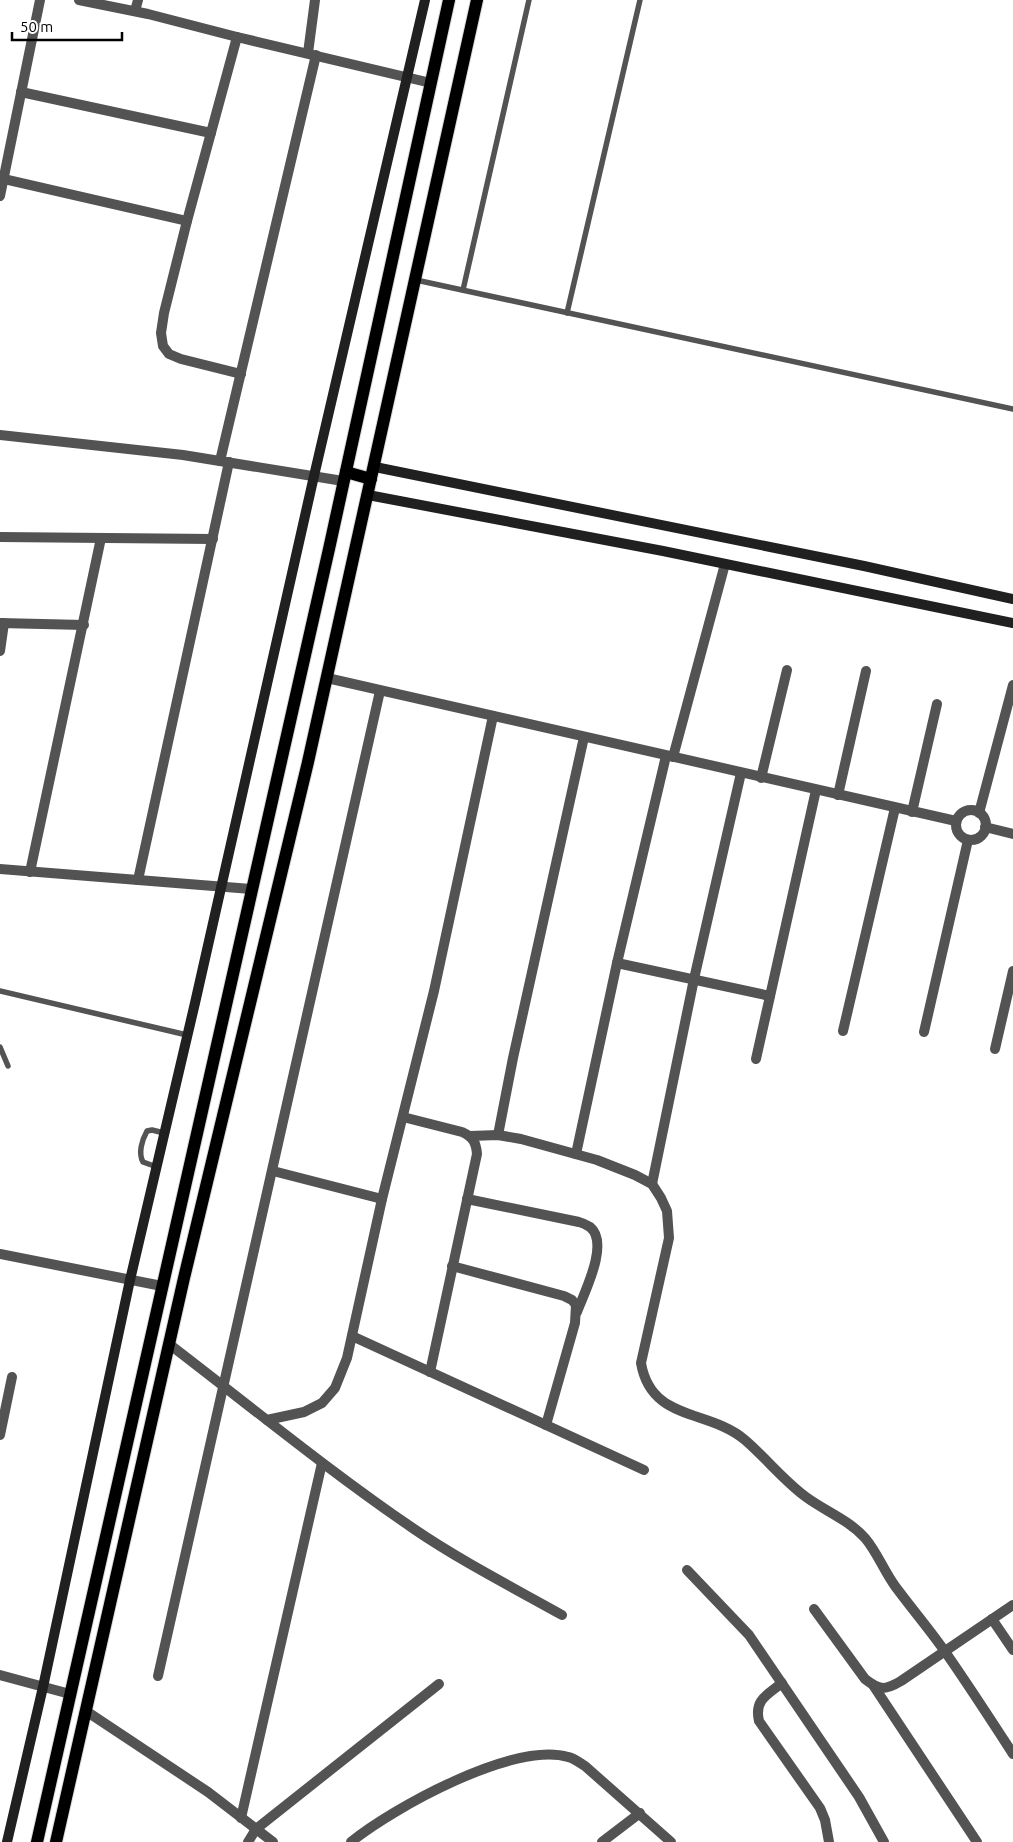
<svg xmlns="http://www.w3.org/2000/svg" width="1013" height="1842" viewBox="0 0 1013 1842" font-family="Ubuntu,sans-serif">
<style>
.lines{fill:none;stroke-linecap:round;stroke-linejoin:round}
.primary-casing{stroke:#dbdbdb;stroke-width:14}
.lane{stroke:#535353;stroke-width:5.5}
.street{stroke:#535353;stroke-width:10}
.secondary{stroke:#202020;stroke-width:10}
.primary{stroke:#000;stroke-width:12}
</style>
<rect width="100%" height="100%" fill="#fff"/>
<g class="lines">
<defs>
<g id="primary">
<path d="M346,472L371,479"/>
<path d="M37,1842L329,549L449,0"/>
<path d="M56,1842L184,1278L308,762L477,0"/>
</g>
</defs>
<use href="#primary" class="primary-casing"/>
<g class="lane">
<path d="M416,280L1013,409"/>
<path d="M463,290L529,0"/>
<path d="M567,313L640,0"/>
<path d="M0,991L187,1035"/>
<path d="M0,1047L8,1066"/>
<path d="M157,1167L143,1162C138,1153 142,1140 147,1131L152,1130L164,1133"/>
</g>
<g class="street">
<path d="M79,0L148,14L237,37L431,83"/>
<path d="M135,11L138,0"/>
<path d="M237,37L187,221L164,313L161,333L163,346L169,354L181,359L241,374"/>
<path d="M308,53L315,0"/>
<path d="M21,92L211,133"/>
<path d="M0,178L187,221"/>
<path d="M0,196L40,0"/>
<path d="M0,435L183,455L343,481"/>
<path d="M220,461L316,55"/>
<path d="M0,537L213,539"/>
<path d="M0,623L84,625"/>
<path d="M0,651L4,623"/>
<path d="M327,678L956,821"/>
<path d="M673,757L725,564"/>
<path d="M761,778L787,670"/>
<path d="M838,795L866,671"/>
<circle cx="971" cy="825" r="15"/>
<path d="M912,812L937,704"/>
<path d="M979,813L1013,685"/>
<path d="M985,827L1013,834"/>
<path d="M0,869L251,889"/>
<path d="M30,872L101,538"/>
<path d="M138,880L229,462"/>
<path d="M617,963L770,996"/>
<path d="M843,1031L895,808"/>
<path d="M924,1032L968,840"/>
<path d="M995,1049L1013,971"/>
<path d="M756,1059L816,790"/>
<path d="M403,1117L462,1132C473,1137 476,1142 477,1154L430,1372"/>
<path d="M498,1135L513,1058L584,737"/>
<path d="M470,1136L498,1135L521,1139L597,1160L635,1175L652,1184L661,1198L667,1211L669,1238L641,1363C651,1422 709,1409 745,1440C766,1458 783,1480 806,1497C825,1511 849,1520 865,1538C877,1552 884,1571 895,1586C912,1609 930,1630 946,1653C969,1686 991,1720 1013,1754"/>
<path d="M576,1154L617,963L666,756"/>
<path d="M273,1171L382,1199"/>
<path d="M652,1184L694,979L741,773"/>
<path d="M467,1199L579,1222C583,1223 587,1225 590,1227C610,1243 584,1293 577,1312"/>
<path d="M0,1254L162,1286"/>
<path d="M452,1266L564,1296L572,1300L576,1305L575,1323L546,1425"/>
<path d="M352,1336L644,1470"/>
<path d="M169,1344C250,1406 329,1471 414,1529C461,1561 512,1587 562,1615"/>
<path d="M267,1420L304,1412L322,1403L335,1388L347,1358L382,1199L434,991L493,716"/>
<path d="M0,1435L12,1377"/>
<path d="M687,1570L749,1635L859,1797L884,1842"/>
<path d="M814,1609L865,1679C880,1691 886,1690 901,1681L1013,1605"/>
<path d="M992,1619L1013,1650"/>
<path d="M0,1675L70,1694"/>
<path d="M158,1676L380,691"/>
<path d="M782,1683C767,1695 754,1700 759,1721L820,1808L825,1820L829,1842"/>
<path d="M873,1685L977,1842"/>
<path d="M86,1711L208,1792L273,1842"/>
<path d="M241,1818L322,1463"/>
<path d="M248,1842L256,1829L439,1684"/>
<path d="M351,1842C393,1808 514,1741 568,1757C574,1758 580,1763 585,1766L671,1842"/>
<path d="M602,1842L640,1813"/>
</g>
<g class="secondary">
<path d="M375,467L864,566L1013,599"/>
<path d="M368,495L663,551L1013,623"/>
<path d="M7,1842L43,1687L130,1280L195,1003L314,476L425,0"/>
</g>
<use href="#primary" class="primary"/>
</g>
<path d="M12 32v8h110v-8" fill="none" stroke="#000000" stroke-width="2.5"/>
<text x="20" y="32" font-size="15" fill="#000000" stroke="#ffffff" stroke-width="4" paint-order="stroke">50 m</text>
</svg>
